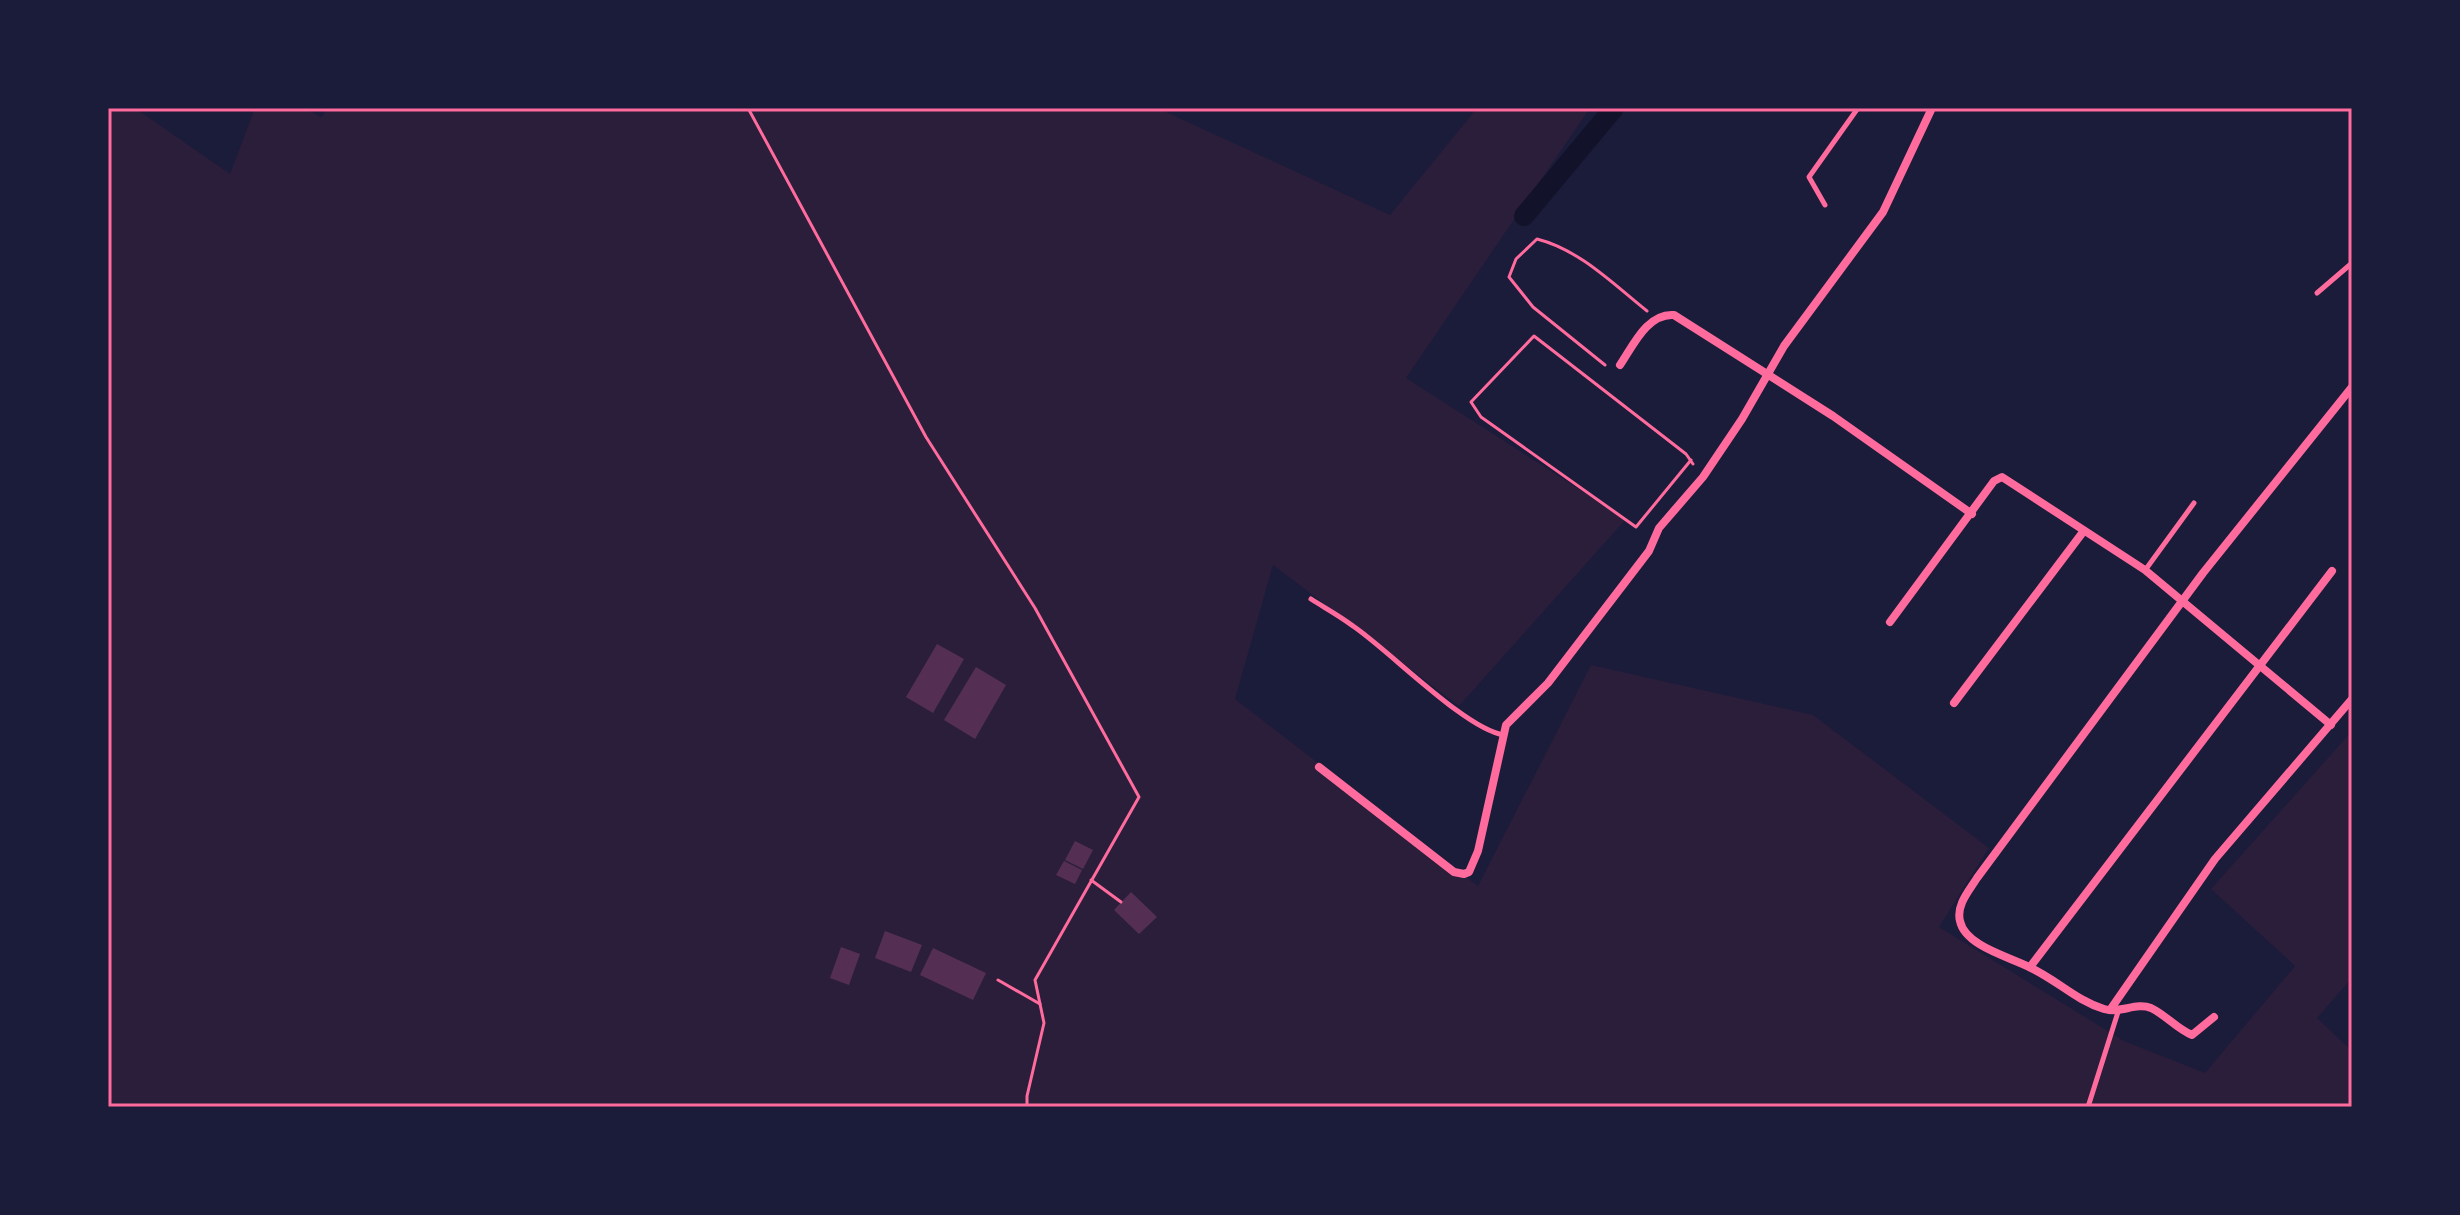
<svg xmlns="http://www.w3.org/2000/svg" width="2460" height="1215" viewBox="0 0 2460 1215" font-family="'Source Serif 4',serif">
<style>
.green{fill:#2a1e3b}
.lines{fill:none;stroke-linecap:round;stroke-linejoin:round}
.canal{stroke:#12122b;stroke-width:20}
.building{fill:#542f53}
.path{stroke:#ff6b9d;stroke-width:3}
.service{stroke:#ff6b9d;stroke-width:5}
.minor{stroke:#ff6b9d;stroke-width:8}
.neatline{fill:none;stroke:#ff6b9d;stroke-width:3}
</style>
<rect width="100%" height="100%" fill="#1b1b3a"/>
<path class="green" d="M108,108H135L230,174L255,108H304L321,117L328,108H1168L1166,112L1390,215L1477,108H1590L1406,378L1626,519L1459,706L1273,565L1235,699L1478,886L1591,665L1813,715L1989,848L1939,927L2124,1041L2205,1073L2295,966L2211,889L2352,731V978L2317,1018L2352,1051V1107H108Z"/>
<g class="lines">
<path class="canal" d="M1524,216L1614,108"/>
</g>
<g class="building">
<path d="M937,644L964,659L933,713L906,697Z"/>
<path d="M976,667L1006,685L975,739L944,720Z"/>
<path d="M1075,841L1093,850L1083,869L1065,860Z"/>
<path d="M1064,861L1082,870L1075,884L1056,875Z"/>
<path d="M1131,892L1157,917L1139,934L1114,910Z"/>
<path d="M885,931L922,945L911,972L875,958Z"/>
<path d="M841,947L860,954L849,985L830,978Z"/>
<path d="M933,948L986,973L973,1000L920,975Z"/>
</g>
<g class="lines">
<g class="path">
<path d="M748,108L926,437L1035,608L1139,797L1035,980L1044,1023L1027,1096V1107"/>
<path d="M1605,365L1533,307L1509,277L1516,259L1537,239C1580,250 1613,284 1647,311"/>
<path d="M1691,460L1636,527L1481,417L1471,402L1534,336L1686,454L1693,464"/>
<path d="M1091,880L1121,902"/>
<path d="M998,980L1040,1004"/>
</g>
<g class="service">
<path d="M1825,205L1809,177L1858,108"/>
<path d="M2317,293L2352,263"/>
<path d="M2146,569L2194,503"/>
<path d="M1311,599C1325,608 1340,616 1353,626C1390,651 1465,729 1504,735"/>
<path d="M2088,1107L2118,1012"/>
</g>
<g class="minor">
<path d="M1620,365C1633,346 1647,313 1674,315L1833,416L1972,514"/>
<path d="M1890,622L1994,481L2002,477L2145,570L2331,725"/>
<path d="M1954,703L2083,532"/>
<path d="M1319,767L1454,872L1464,874L1469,872L1478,851L1506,725L1548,683L1649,551L1659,528L1703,477L1742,419L1784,346L1883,212L1932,108"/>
<path d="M2030,967L2332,571"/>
<path d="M2110,1010L2215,859L2352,699"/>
<path d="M2214,1017L2192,1035C2177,1029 2166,1015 2151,1008C2136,1002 2120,1014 2104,1009C2075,1000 2056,979 2029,967C2010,957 1965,946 1960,921C1956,905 1969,891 1977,878L2203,573L2352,387"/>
</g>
</g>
<rect width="2460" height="1215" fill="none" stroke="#1b1b3a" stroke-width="220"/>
<rect x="110" y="110" width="2240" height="995" class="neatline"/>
</svg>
